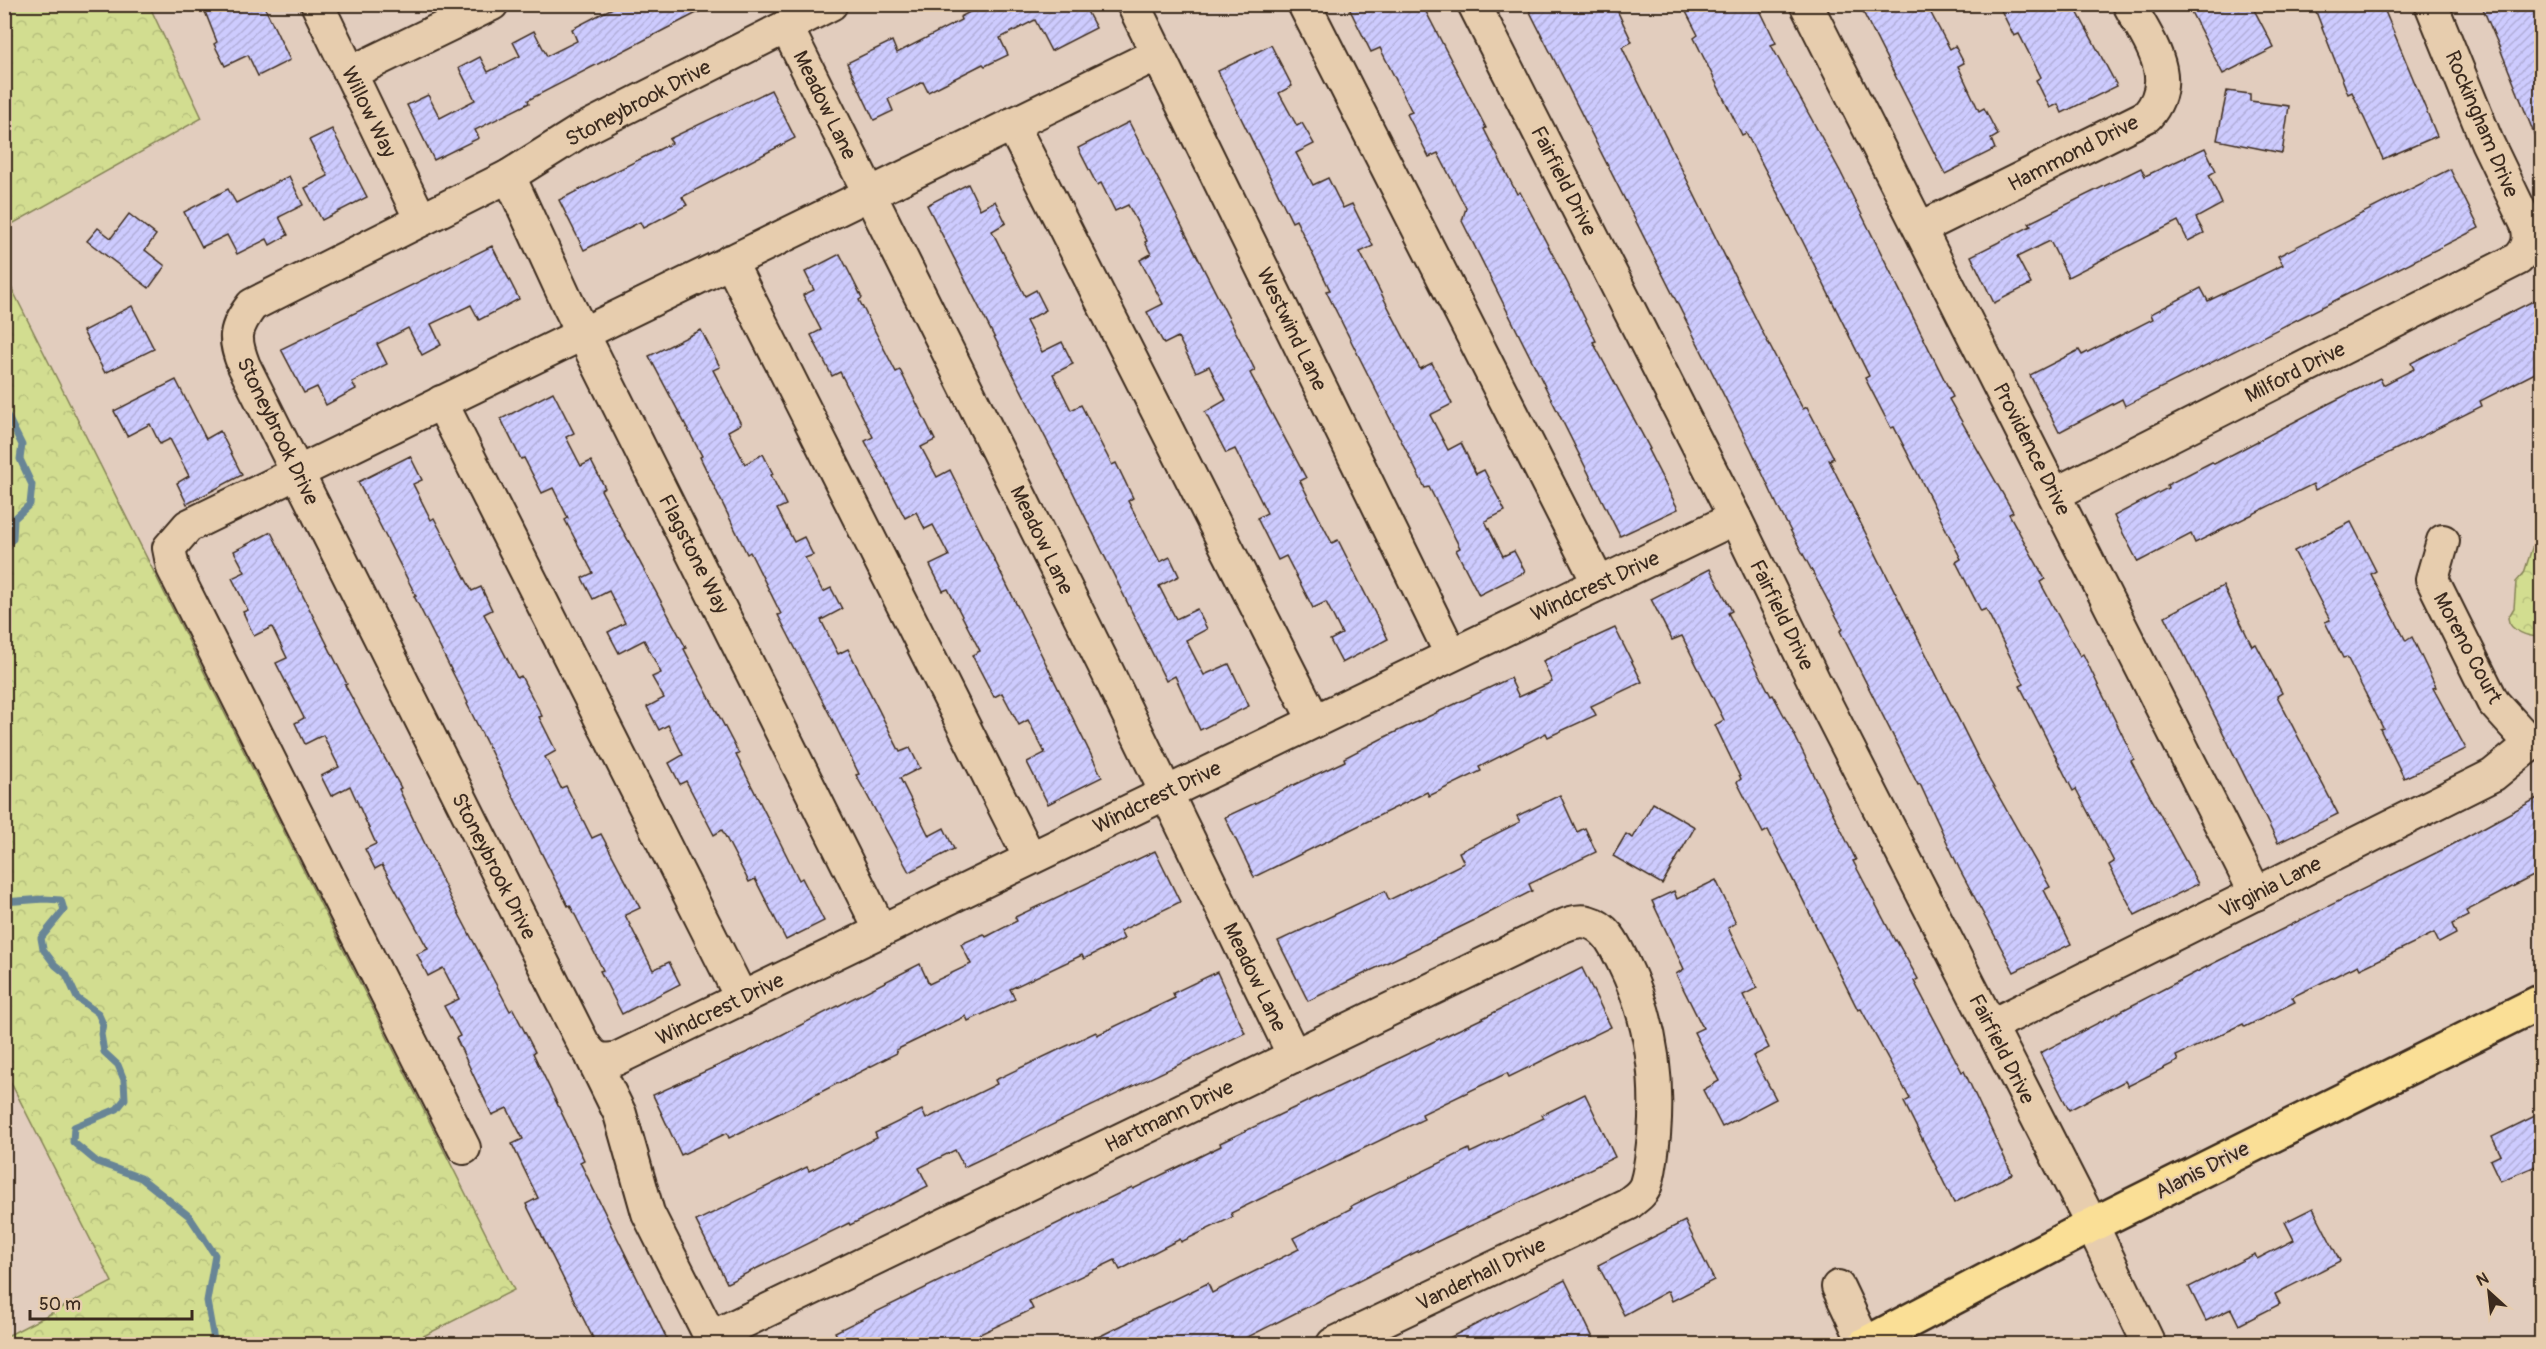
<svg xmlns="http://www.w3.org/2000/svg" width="2546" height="1349" viewBox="0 0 2546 1349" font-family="Pangolin,sans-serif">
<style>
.forest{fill:url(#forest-crowns);stroke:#868457;stroke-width:1.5}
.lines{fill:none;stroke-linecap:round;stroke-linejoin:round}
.stream{stroke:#688596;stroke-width:7}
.building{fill:url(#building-hatch);stroke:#3b2a1e;stroke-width:1.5}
.minor-casing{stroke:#3b2a1e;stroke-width:36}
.major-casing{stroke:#3b2a1e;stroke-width:38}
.minor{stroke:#e7cdae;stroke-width:32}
.major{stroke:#fadf96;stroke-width:33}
.labels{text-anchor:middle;stroke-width:4.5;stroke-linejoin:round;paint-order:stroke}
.street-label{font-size:21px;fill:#3b2a1e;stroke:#e7cdae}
</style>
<defs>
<pattern id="forest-crowns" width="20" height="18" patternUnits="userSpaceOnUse" patternTransform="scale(1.5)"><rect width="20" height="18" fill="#d2dd90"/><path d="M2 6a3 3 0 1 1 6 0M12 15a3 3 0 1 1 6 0" fill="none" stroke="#b5be7c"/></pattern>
<pattern id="building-hatch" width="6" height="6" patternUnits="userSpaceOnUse" patternTransform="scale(1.5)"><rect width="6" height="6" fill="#cdcbfe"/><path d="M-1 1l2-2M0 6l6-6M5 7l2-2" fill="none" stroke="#b1aed9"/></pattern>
</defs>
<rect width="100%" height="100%" fill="#e2cdbe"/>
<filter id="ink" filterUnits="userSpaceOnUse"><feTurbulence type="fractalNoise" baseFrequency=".0167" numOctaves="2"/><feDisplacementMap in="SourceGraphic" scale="12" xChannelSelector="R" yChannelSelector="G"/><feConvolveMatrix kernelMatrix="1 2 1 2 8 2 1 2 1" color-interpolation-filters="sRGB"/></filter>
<g filter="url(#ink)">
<g class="forest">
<path d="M5,4L149,5L202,118L5,228Z"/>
<path d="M5,275L514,1290L408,1344H5V1337L112,1282L5,1071Z"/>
<path d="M2541,535V636C2530,638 2509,631 2508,618L2514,608L2516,582L2524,573L2532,548Z"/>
</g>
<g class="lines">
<g class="stream">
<path d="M4,409L22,445L20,459L32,485L30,504L14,519L13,539L4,546"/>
<path d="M4,902L44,899L61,900L64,910L41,938L43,949L55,965L66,974L77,998L98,1013L103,1024L101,1034L104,1052L118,1065L124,1080L125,1099L117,1109L74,1127L73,1142L97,1162L141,1178L189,1216L215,1255L207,1301L214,1340L217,1344"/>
</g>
</g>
<g class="building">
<path d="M202,4H263L290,60L258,76L248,55L225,66L214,44L217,42Z"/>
<path d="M620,4H714L528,100L529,103L475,130L479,138L434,160L407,105L428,95L440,118L475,100L459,68L480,57L488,72L520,56L513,42L534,31L547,56L577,41L572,29Z"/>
<path d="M985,4H1083L1096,28L1051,51L1035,20L1000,38L1008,55L985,66L983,64L928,92L923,82L888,99L893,111L874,120L847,63L892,41L897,53L961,20L960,17Z"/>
<path d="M1347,4H1422L1486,128L1484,129L1517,194L1520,192L1567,282L1596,341L1593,342L1650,449L1648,450L1678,509L1620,536L1462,221L1466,208L1438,153L1429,157L1407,114L1412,112L1380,48L1371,52Z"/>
<path d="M1526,4H1614L1632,42L1622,47L1634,73L1765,337L1803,409L1807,407L1834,458L1829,460L1985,772L2050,887L2044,890L2071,944L2014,972L1959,868L1920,784L1918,785L1840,631L1843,629L1779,509L1751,449Z"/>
<path d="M1682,4H1757L1776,43L1771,45L1840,171L1953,397L1949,399L2013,512L2009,514L2045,579L2040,582L2080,656L2083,654L2134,759L2131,761L2198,884L2135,915L2109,865L2114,862L2076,789L2073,791L2020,686L2024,684L1986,609L1981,611L1956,562L1961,559L1894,427L1891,428L1865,378L1869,376L1803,242L1746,133L1742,135L1694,38L1698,35Z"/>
<path d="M1859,4H1926L1950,49L1955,46L1964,63L1958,66L1979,111L1984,108L1998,135L1991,139L1995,149L1945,174Z"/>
<path d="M1998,4H2073L2117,86L2062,113L2058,104L2050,108L2036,80L2041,77L2019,34L2014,36Z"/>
<path d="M2187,4H2251L2274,48L2223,74Z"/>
<path d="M2313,4H2382L2437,136L2383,159L2352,92L2348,94Z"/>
<path d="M2481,4H2541V151L2501,51Z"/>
<path d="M1271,45L1292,86L1279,93L1297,126L1302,123L1314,144L1296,153L1313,185L1328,178L1343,208L1352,204L1373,246L1360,252L1420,369L1432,363L1452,404L1430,415L1448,450L1461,443L1476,474L1484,470L1505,511L1485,521L1503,556L1514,551L1525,572L1479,595L1456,550L1460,548L1429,487L1425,488L1326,291L1330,290L1296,220L1292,222L1218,71Z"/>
<path d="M771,90L795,138L682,197L687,205L643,228L640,222L584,250L559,200L672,143L669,139Z"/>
<path d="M2227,91L2250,94V101L2289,106L2282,153L2217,140Z"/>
<path d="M1129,122L1255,370L1250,373L1306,478L1300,481L1332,543L1338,540L1388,639L1342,663L1330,640L1342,634L1326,602L1313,608L1286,556L1278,560L1257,518L1267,513L1235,449L1226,453L1205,412L1226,400L1209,366L1196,372L1178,337L1164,344L1147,312L1163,304L1140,260L1151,254L1145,242L1147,241L1128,205L1115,211L1101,183L1097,185L1078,148Z"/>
<path d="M332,129L367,197L322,220L305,188L328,176L309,140Z"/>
<path d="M2205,148L2216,171L2209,175L2222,204L2196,218L2204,233L2188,241L2178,221L2068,277L2050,241L2017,257L2031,284L1994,303L1971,256L2031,226L2029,223L2141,168L2145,176Z"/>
<path d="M2450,169L2479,228L2125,406L2122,399L2059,432L2030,375L2079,350L2082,355L2153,319L2151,314L2201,288L2208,301L2283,265L2278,256Z"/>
<path d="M289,176L303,205L279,217L288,235L270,245L267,239L237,254L227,235L202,247L184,212L228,189L236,203Z"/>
<path d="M968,184L980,209L995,201L1006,223L992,231L1025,296L1036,290L1046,310L1026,321L1042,352L1062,342L1073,364L1053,374L1071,410L1081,405L1112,465L1116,463L1133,498L1128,501L1160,562L1170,557L1179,576L1159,586L1176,619L1197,609L1207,629L1186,640L1204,675L1229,664L1249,706L1200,730L1175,676L1166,681L1065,476L927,205Z"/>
<path d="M129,214L156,235L145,250L165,266L149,288L87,241L98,228L111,238Z"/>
<path d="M492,246L519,299L479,320L471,305L431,324L441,345L422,355L408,328L377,344L387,364L352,382L356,389L326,405L317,387L304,393L281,349Z"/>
<path d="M840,254L862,298L859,300L896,372L900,370L935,440L921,447L937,477L950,470L1102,777L1048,804L1027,762L1045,753L1028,720L1019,725L1002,693L994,697L972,655L980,651L948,589L943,591L930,565L949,556L933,525L925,529L916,512L905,518L865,441L873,437L840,372L832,376L811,335L821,330L803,295L814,290L805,272Z"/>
<path d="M2541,297V370L2480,401L2482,406L2315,490L2313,484L2195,543L2191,534L2138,562L2114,516L2168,488L2167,485L2212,462L2214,464L2330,403L2380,378L2383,385L2414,369L2411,363Z"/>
<path d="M132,306L154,349L105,373L83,331Z"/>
<path d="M701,330L720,367L713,370L741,424L728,431L745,464L763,454L773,474L771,475L786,505L777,509L794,542L804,537L813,555L805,558L823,592L831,588L842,609L821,620L838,654L848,649L900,752L910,748L920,768L900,778L929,836L944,828L954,849L909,872L856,775L859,774L833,721L778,615L781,614L750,552L747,554L700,457L702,456L649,356Z"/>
<path d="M176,380L206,439L220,431L242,475L187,504L177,483L189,476L170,439L160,444L150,424L127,436L114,411Z"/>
<path d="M553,392L574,433L566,437L581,466L591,461L605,488L601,490L686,648L684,649L739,754L736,755L799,880L802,878L824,921L786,940L755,879L749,882L722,830L714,835L686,781L680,784L669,763L683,755L668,725L659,730L647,707L664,698L652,677L661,673L644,640L619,653L608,632L625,623L609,591L593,599L582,578L593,573L565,520L568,518L553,488L542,493L524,458L521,459L501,419Z"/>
<path d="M410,456L422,480L413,484L431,520L434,518L472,591L481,587L492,610L484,614L517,678L521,676L542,716L539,717L556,751L545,757L561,788L566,786L592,838L601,834L640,908L625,915L653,970L669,962L680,984L622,1014L600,971L603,970L570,905L568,906L467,704L468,703L414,596H416L358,482Z"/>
<path d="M2351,522L2376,571L2371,574L2406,641L2412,637L2436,687L2433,688L2466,749L2404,778L2380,729L2383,728L2347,657L2343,658L2325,622L2330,620L2294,551Z"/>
<path d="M271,532L347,684L345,685L401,788L399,789L450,897L510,1011L513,1009L535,1052L533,1053L584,1160L580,1162L667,1339L657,1344H596L526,1204L538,1198L512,1144L523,1139L507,1108L492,1115L456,1038L460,1036L444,1006L459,999L443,968L428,976L417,954L428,949L382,865L375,869L365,849L376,844L350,786L331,796L321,776L339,767L323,735L305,744L295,723L304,718L276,663L287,658L272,627L254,636L243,612L248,610L232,578L245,572L234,551Z"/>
<path d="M1710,569L1732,611L1728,613L1771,696L1773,695L1795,736L1856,860L1853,861L1895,941L1896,940L1918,979L1914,981L1962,1072L1964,1071L2012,1174L1954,1203L1904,1102L1910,1099L1861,1009L1858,1010L1768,830L1763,833L1737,782L1741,779L1715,725L1724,720L1682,636L1672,640L1651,599Z"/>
<path d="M2223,586L2252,646L2256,644L2282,693L2277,696L2338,814L2278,843L2165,616Z"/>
<path d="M1615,628L1642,682L1591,706L1596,715L1548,737L1546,733L1479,767L1481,771L1429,796L1427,792L1254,877L1225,817L1345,761L1344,758L1383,738L1510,678L1519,697L1552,682L1543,661Z"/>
<path d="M1560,795L1577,832L1585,828L1596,852L1529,884L1532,891L1477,919L1308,1001L1278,941L1385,891L1389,900L1464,863L1459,852L1520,822L1517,816Z"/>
<path d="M2541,796V872L2466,911L2468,916L2452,924L2456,934L2439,943L2434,933L2360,969L2358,965L2292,997L2295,1002L2245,1027L2243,1024L2176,1056L2178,1061L2128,1086L2125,1081L2069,1110L2040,1053L2212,964L2448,847Z"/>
<path d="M1653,803L1695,827L1662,884L1613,856L1626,834L1633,838Z"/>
<path d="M1155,851L1180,902L1120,931L1124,939L1084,959L1082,955L1010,989L1015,999L968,1021L966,1016L896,1050L897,1053L780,1113L729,1138L727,1133L681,1155L653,1095L750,1051L920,964L929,984L971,964L961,944L984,934L986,937L1017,921L1015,917Z"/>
<path d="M1716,880L1736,923L1728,928L1757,988L1743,995L1769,1048L1753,1056L1776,1099L1722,1127L1703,1090L1719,1081L1694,1032L1703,1028L1676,974L1684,969L1652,901L1674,891L1677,899Z"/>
<path d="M1582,968L1611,1027L1509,1077L1507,1073L1422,1114L1424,1119L1231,1213L1233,1217L1181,1242L1180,1239L1120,1270L1115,1260L1029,1301L1033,1309L959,1344H841L835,1332L1132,1187L1133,1189L1221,1146L1220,1143L1481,1019Z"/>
<path d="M1217,972L1245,1033L964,1167L955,1150L919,1168L928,1186L850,1225L849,1223L727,1283L696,1221L807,1167L809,1171L877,1138L875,1133L922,1110L926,1119L997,1084L995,1080L1096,1032L1097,1035L1175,998L1173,993Z"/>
<path d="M1585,1094L1615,1157L1565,1181L1432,1244L1234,1344H1084L1208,1283L1212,1293L1299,1249L1293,1238L1352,1208L1351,1206L1469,1149L1470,1153L1544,1118L1542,1115Z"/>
<path d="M2541,1113V1164L2500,1181L2490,1160L2501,1155L2492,1137Z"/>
<path d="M2313,1208L2340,1261L2275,1294L2280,1304L2239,1325L2231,1309L2206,1321L2189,1287L2255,1254L2257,1259L2294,1240L2285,1222Z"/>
<path d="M1685,1221L1714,1280L1672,1301L1668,1291L1624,1315L1598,1265Z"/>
<path d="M1565,1280L1594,1340L1585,1344H1437Z"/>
</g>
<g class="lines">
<defs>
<g id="minor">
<path d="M317,4L421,220"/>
<path d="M831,4L582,130L509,176L252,305C234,329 233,338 244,366L583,1043C593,1058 598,1061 616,1059L1735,518"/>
<path d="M1133,4L1451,654"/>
<path d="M1304,4L1599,584"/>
<path d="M1474,4L1735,518L1814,681L2092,1225L2149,1344"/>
<path d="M1806,4L2256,894"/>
<path d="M786,26L1107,671L1294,1056"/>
<path d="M350,73L492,4"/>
<path d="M1012,124L1314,720"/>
<path d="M509,176L568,304L881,931"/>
<path d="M1921,228L2147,116C2180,78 2148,41 2129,4"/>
<path d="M730,261L1030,858"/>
<path d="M441,402L742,999"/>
<path d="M2055,494L2518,259C2528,249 2531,239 2527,225L2487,142L2431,4"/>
<path d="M2443,541L2432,579L2493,702L2532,745"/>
<path d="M1990,1026L2493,775L2542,735"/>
<path d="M592,1057L620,1114L648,1213L714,1344"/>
<path d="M464,1148L173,568L169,548L188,526L1157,54"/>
<path d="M1838,1287L1865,1344"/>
<path d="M710,1338L1554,930C1564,925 1577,919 1588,922C1607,927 1615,946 1623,962C1650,1016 1659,1075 1654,1135C1652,1151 1651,1169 1646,1184C1643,1194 1635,1198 1628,1204L1333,1344"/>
</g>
<path id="major" d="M1865,1344L2092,1225L2542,1001"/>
</defs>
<use href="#minor" class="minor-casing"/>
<use href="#major" class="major-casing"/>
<use href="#minor" class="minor"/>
<use href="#major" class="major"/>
</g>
</g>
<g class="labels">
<g class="street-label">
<text transform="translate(638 103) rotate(-28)" y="7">Stoneybrook Drive</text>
<text transform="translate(825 105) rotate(64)" y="7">Meadow Lane</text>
<text transform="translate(369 112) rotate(64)" y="7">Willow Way</text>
<text transform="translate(2482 124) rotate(67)" y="7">Rockingham Drive</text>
<text transform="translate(2073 153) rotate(-27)" y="7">Hammond Drive</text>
<text transform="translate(1564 181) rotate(63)" y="7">Fairfield Drive</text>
<text transform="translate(1292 329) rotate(64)" y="7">Westwind Lane</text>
<text transform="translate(2295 372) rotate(-27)" y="7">Milford Drive</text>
<text transform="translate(278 431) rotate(64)" y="7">Stoneybrook Drive</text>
<text transform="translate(2032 449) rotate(63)" y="7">Providence Drive</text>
<text transform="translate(1042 540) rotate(64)" y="7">Meadow Lane</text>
<text transform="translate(694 554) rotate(63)" y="7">Flagstone Way</text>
<text transform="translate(1595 586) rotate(-25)" y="7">Windcrest Drive</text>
<text transform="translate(1782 615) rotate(64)" y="7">Fairfield Drive</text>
<text transform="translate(2468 648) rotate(62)" y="7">Moreno Court</text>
<text transform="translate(1157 797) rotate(-26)" y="7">Windcrest Drive</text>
<text transform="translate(494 866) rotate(63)" y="7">Stoneybrook Drive</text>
<text transform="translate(2270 887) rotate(-27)" y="7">Virginia Lane</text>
<text transform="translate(1255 977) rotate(64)" y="7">Meadow Lane</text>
<text transform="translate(720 1009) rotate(-26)" y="7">Windcrest Drive</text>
<text transform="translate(2002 1049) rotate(63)" y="7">Fairfield Drive</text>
<text transform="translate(1169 1116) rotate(-26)" y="7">Hartmann Drive</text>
<text transform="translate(2202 1170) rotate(-27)" y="7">Alanis Drive</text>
<text transform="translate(1481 1274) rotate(-26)" y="7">Vanderhall Drive</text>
</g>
</g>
<rect width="2546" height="1349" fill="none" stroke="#e7cdae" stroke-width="24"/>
<rect x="12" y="12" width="2522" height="1325" fill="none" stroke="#3b2a1e" stroke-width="2" filter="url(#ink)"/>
<g transform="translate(2489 1292) rotate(333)" stroke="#e7cdae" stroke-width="4.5" paint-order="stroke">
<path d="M0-4.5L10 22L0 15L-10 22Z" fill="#3b2a1e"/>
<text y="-9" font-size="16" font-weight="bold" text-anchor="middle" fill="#3b2a1e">N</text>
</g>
<path d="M30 1310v9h162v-9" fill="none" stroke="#3b2a1e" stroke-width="3"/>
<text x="39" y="1310" font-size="18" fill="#3b2a1e" stroke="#e7cdae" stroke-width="4.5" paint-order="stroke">50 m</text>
</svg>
